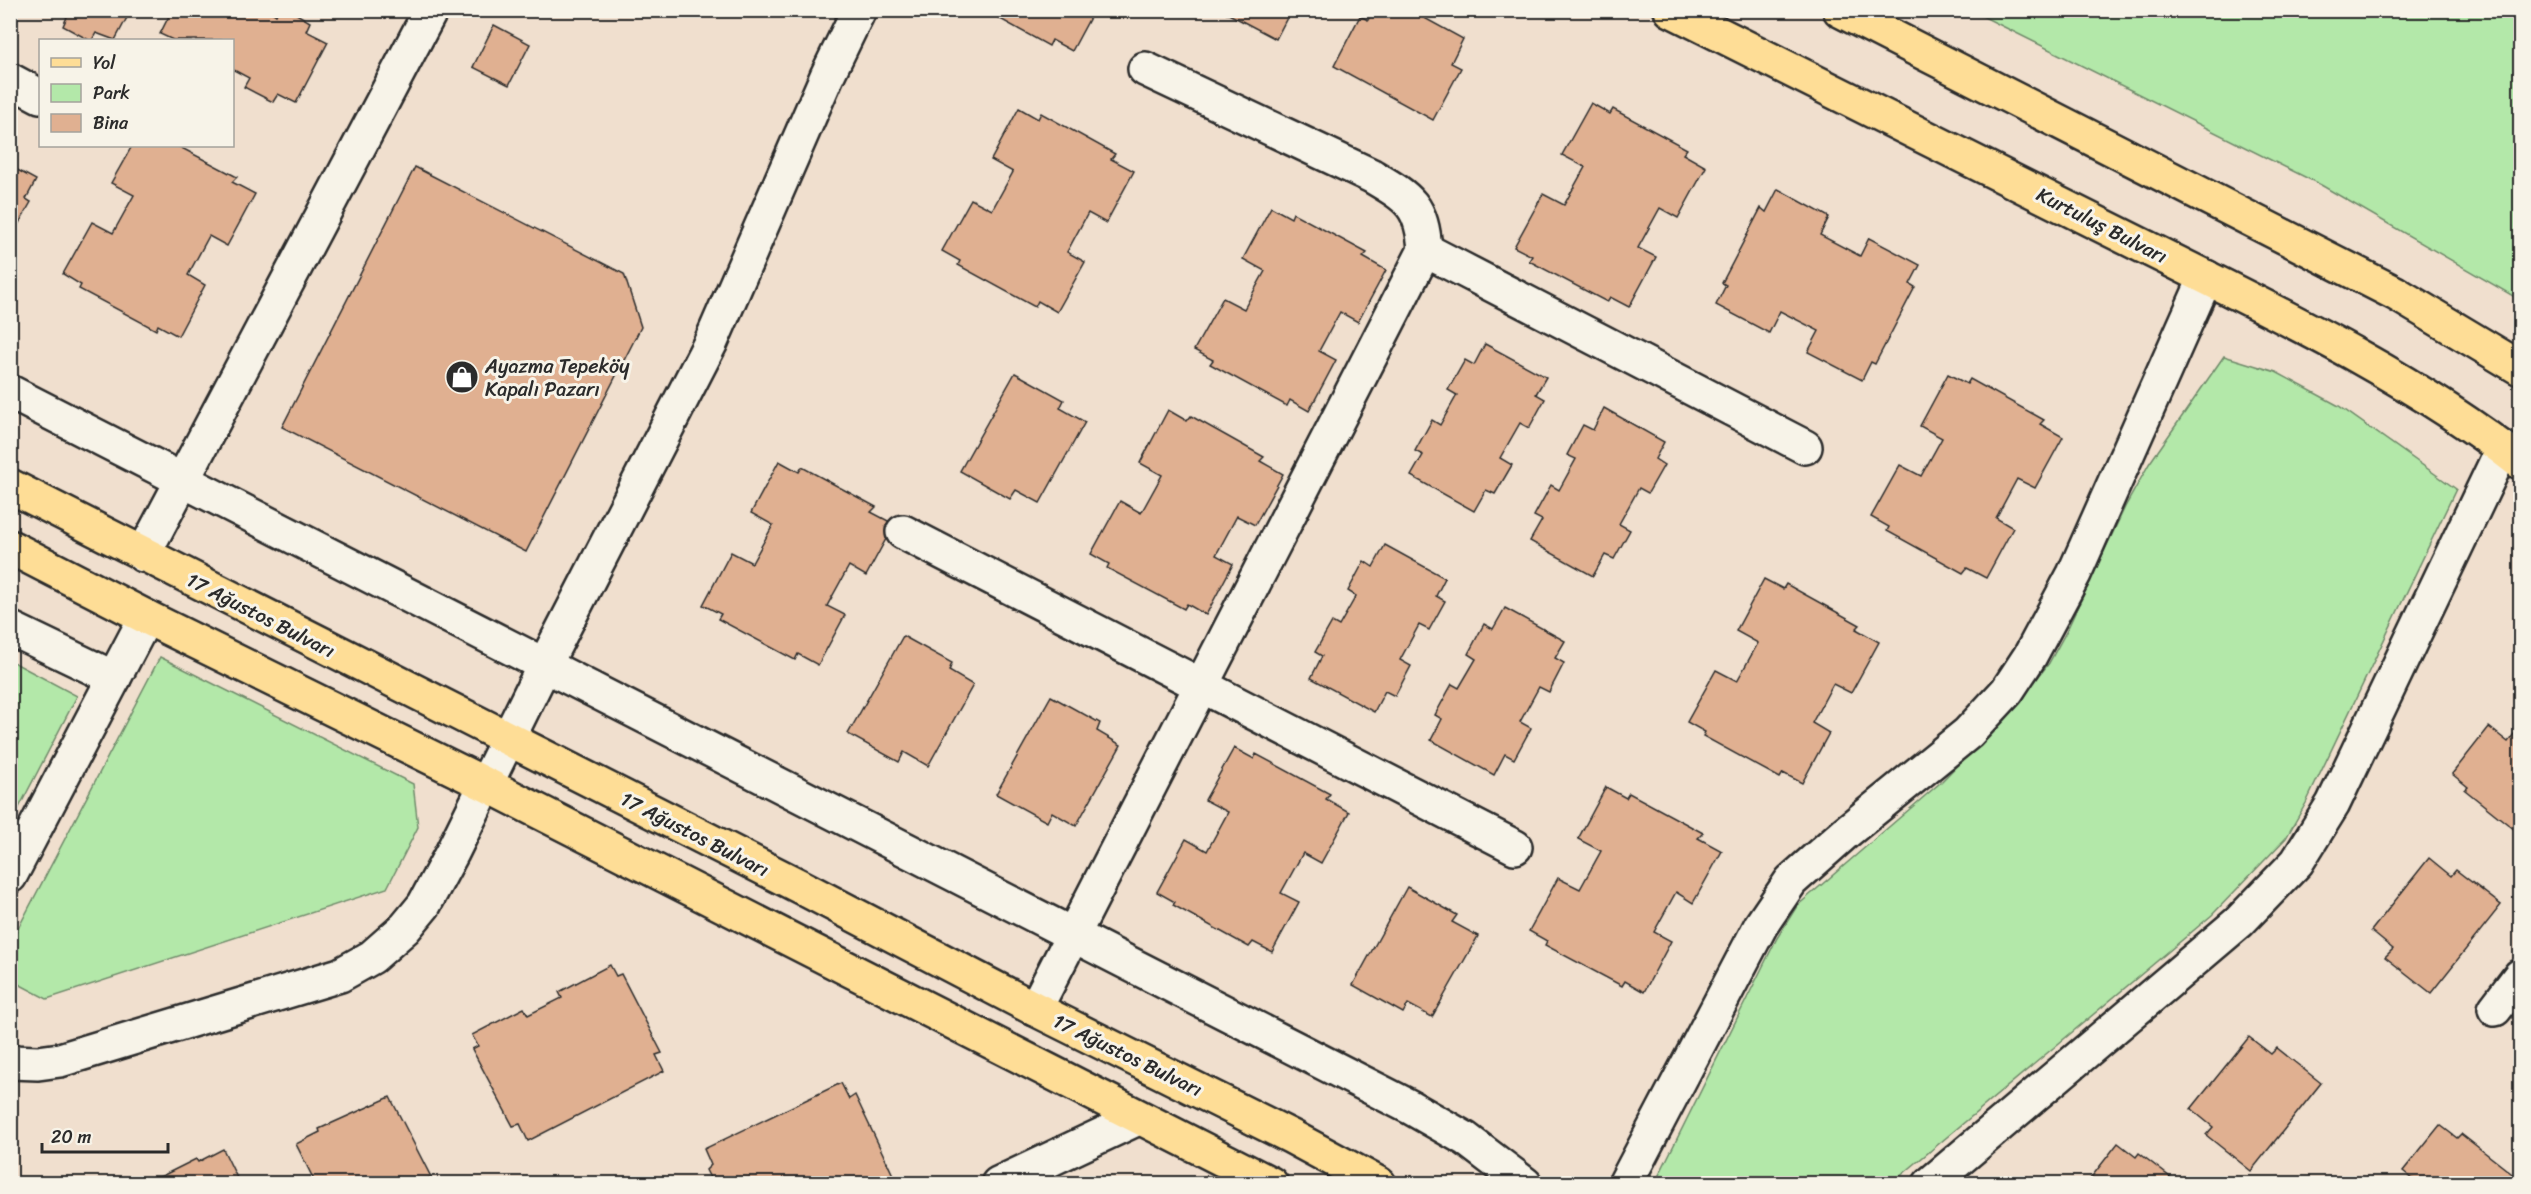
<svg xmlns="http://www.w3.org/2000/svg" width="2531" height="1194" viewBox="0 0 2531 1194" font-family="Sriracha,sans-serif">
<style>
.green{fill:#b3e8a9;stroke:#6f8a6a;stroke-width:1.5}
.building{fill:#e0b091;stroke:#2b2b2b;stroke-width:1.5}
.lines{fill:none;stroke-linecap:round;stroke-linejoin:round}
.minor-casing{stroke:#2b2b2b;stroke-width:38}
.major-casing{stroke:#2b2b2b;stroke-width:38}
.highway-casing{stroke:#2b2b2b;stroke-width:38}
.minor{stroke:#f7f3e8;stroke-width:33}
.major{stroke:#fedd96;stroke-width:33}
.highway{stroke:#fedd96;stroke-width:33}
.labels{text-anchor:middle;stroke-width:6;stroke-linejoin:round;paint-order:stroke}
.street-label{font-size:20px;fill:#2b2b2b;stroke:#f7f3e8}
.poi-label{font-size:20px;fill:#2b2b2b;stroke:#f7f3e8;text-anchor:start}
</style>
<rect width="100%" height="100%" fill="#f0dfce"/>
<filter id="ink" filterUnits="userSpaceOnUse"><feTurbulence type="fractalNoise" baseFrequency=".0167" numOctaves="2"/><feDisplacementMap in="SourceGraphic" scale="12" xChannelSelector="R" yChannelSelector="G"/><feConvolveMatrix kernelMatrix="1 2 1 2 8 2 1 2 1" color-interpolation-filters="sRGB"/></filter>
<g filter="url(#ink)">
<g class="green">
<path d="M1972,11H2520V300L2321,185Z"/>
<path d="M2224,356L2276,372L2339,406L2456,489L2306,803L2286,838L2212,915L1892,1183H1655L1777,938L1797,906L1940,783L2018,703L2049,663L2066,632L2125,507L2149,464Z"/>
<path d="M160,657L413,784L418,827L387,888L47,999L11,980V942Z"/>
<path d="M11,661L77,696L11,823Z"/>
</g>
<g class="building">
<path d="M54,10H131L115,40L96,33L92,40H89L63,26L67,17Z"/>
<path d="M172,10H269L276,15L278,10H290L310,22L306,31L328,42L296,103L278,94L273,102L244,87L249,78L232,69V40H173L160,34Z"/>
<path d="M984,10H1094L1072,51L1052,40L1049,46Z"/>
<path d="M1221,10H1291L1276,39Z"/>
<path d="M1373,10H1410L1463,39L1451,63L1461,68L1433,120L1334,66L1360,16L1368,20Z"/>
<path d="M494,25L530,44L509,85L473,67Z"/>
<path d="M1591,103L1610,114L1613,109L1687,149L1683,154L1706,167L1678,218L1660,208L1638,248L1656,257L1629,307L1610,297L1607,302L1529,261L1532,256L1514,247L1543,194L1564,205L1585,167L1562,155Z"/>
<path d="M1019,108L1038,119L1041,113L1115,154L1111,159L1134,171L1106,223L1088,213L1067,252L1085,262L1057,312L1038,301L1035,307L958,265L960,261L942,251L971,199L992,210L1013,172L991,160Z"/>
<path d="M132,146H178L237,177L232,182L255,194L227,246L209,236L188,275L205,285L178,336L158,325L156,330L79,289L81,285L63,274L92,222L113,233L134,195L111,183Z"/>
<path d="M10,166L36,180L26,199L31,202L10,239Z"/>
<path d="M415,167L624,274L641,327L526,552L282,427Z"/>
<path d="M1778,189L1829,217L1820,235L1860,256L1869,238L1920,265L1910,284L1915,287L1875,364L1871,362L1862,380L1808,352L1819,331L1780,311L1769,333L1716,305L1726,285L1722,283L1761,208L1766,212Z"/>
<path d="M1271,207L1291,218L1293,213L1367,253L1363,257L1386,270L1358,322L1340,312L1319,351L1336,360L1309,411L1290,400L1287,406L1210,364L1213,360L1194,350L1223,298L1244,309L1265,271L1243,259Z"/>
<path d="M1485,344L1546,377L1536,394L1545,399L1529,428L1520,423L1500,458L1512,465L1495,494L1486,490L1474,511L1411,476L1423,455L1415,451L1432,420L1440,425L1457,395L1448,390L1465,360L1474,365Z"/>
<path d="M1015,373L1064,400L1060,408L1085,422L1040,503L1016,490L1010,499L960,471Z"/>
<path d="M1948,374L1967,384L1970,379L2044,420L2040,424L2063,437L2035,488L2017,479L1996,518L2013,528L1986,578L1967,568L1963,573L1887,531L1889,527L1871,517L1900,465L1921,476L1942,438L1920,426Z"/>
<path d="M1604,408L1664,442L1655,459L1664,465L1648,493L1639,488L1619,524L1630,530L1614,559L1605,555L1593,576L1530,541L1542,520L1534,516L1551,485L1559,490L1576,459L1567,455L1583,425L1593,430Z"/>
<path d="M1168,410L1187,421L1191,416L1264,457L1260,461L1283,474L1255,525L1237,516L1216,555L1233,564L1206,615L1187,604L1184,609L1107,568L1109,564L1091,554L1120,501L1141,513L1162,475L1140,463Z"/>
<path d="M779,461L799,472L802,467L876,507L871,512L894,524L866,576L849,566L827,606L845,615L818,665L798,654L795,660L718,619L721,614L703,605L731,552L752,563L773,525L751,513Z"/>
<path d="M1385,545L1445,578L1436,596L1445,601L1429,630L1419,625L1400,660L1411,666L1395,696L1385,691L1374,712L1311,678L1322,656L1315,652L1332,622L1339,626L1356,596L1348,591L1364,561L1373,567Z"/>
<path d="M1764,579L1783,589L1786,584L1860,625L1856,629L1879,642L1851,693L1833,684L1812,723L1829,733L1802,783L1783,773L1780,778L1703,736L1705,732L1687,722L1716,670L1737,681L1758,643L1736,631Z"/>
<path d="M1505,608L1565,641L1555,658L1564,663L1549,692L1539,687L1520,722L1531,728L1514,759L1505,754L1494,775L1431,740L1442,719L1435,715L1452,684L1459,688L1476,659L1468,654L1484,624L1493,629Z"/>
<path d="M903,636L952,663L949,671L973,685L928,766L904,752L899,762L848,734Z"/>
<path d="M1051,696L1100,723L1097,731L1121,745L1076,826L1052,812L1047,822L996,794Z"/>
<path d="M2520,726V834L2465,790L2468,787L2452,774L2489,727L2508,742Z"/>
<path d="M1234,748L1254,759L1256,754L1330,794L1326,799L1349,812L1321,863L1303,853L1281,893L1299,902L1272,952L1253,942L1249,947L1173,905L1175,902L1157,892L1186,839L1207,851L1228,812L1205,800Z"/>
<path d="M1606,787L1626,798L1629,793L1703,833L1698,838L1722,851L1693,903L1676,892L1654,932L1671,941L1644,992L1625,981L1622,986L1545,945L1547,941L1529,931L1558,878L1580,889L1601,851L1578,839Z"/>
<path d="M2429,858L2451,876L2456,870L2501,905L2431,993L2385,957L2393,949L2371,931Z"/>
<path d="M1407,887L1457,915L1452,922L1478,936L1432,1017L1408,1004L1403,1013L1353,985Z"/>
<path d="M610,965L616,976L621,974L662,1053L656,1055L664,1071L528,1141L520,1124L513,1126L472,1049L478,1046L472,1035L524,1008L528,1015L562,998L559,992Z"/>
<path d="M2249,1037L2271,1054L2277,1048L2321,1083L2251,1171L2206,1135L2213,1127L2191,1109Z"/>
<path d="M841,1083L849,1099L855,1095L893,1175L888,1179L891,1184H713L706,1170L711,1165L704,1149Z"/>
<path d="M390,1097L431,1177L419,1184H316L296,1144L320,1132L319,1129Z"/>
<path d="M2440,1125L2457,1138L2461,1134L2520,1180V1184H2419L2403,1171Z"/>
<path d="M2118,1143L2136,1157L2139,1153L2179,1184H2086Z"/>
<path d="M223,1149L240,1184H153L152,1181L196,1159L198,1162Z"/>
</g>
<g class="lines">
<defs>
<g id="minor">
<path d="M1145,69L1372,176C1409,198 1422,205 1425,250"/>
<path d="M10,80L40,96"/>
<path d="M10,392L1410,1107L1466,1139L1525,1184"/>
<path d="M903,532L1515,847"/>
<path d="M143,555L431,10"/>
<path d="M10,628L114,678"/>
<path d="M10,876L146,617"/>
<path d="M1035,1009L1425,250L1805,447"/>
<path d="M2495,1009L2520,976"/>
<path d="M10,1062L38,1063L60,1060L340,975L372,957L405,928L424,905L452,853L544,666L711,342L827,76L859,10"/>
<path d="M998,1184L1138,1118"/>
<path d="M1625,1184L1761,925L1791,881L1845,833L1968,733L2007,691L2030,656L2074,574L2206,277"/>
<path d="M1930,1184L2239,922L2297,862L2333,804L2503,448"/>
</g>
<g id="major">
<path d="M10,486L801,887L1035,1009L1292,1137L1379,1184"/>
<path d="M10,547L146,617L487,785L1271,1184"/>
</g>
<g id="highway">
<path d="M1671,10C1829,89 1986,168 2143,246C2269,309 2410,375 2520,462"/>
<path d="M1840,10L2395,293L2520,368"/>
</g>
</defs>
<use href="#minor" class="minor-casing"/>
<use href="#major" class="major-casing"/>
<use href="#highway" class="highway-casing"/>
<use href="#minor" class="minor"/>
<use href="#major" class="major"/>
<use href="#highway" class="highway"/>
</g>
</g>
<defs>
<symbol id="shop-disc" viewBox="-11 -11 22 22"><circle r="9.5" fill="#2b2b2b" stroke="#f7f3e8"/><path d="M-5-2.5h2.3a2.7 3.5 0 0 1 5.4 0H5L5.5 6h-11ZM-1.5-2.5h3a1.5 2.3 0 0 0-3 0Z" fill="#fff"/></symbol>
</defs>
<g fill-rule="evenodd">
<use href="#shop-disc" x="443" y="358" width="38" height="38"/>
</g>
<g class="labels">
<g class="street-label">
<text transform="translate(2102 225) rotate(27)" y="7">Kurtuluş Bulvarı</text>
<text transform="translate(261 615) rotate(27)" y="7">17 Ağustos Bulvarı</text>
<text transform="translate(695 834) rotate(27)" y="7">17 Ağustos Bulvarı</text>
<text transform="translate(1128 1055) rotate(26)" y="7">17 Ağustos Bulvarı</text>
</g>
<g class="poi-label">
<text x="485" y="373">Ayazma Tepeköy<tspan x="485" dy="23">Kapalı Pazarı</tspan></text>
</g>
</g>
<rect width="2531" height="1194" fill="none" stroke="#f7f3e8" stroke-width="36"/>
<rect x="18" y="18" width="2495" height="1158" fill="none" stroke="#2b2b2b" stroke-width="2" filter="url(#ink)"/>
<rect x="39" y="39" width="195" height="108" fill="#f7f3e8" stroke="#a5a39c" stroke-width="1.5"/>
<rect x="51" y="58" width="30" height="9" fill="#fedd96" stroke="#a5a39c" stroke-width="1.5"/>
<text x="93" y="69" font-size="18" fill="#2b2b2b">Yol</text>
<rect x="51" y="84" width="30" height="18" fill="#b3e8a9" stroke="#a5a39c" stroke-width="1.5"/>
<text x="93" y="99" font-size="18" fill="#2b2b2b">Park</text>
<rect x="51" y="114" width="30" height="18" fill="#e0b091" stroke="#a5a39c" stroke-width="1.5"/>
<text x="93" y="129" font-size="18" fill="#2b2b2b">Bina</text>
<path d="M42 1143v9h126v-9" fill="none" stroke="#2b2b2b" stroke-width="3"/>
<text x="51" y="1143" font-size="18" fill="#2b2b2b" stroke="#f7f3e8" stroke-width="4.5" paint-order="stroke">20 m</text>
</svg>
